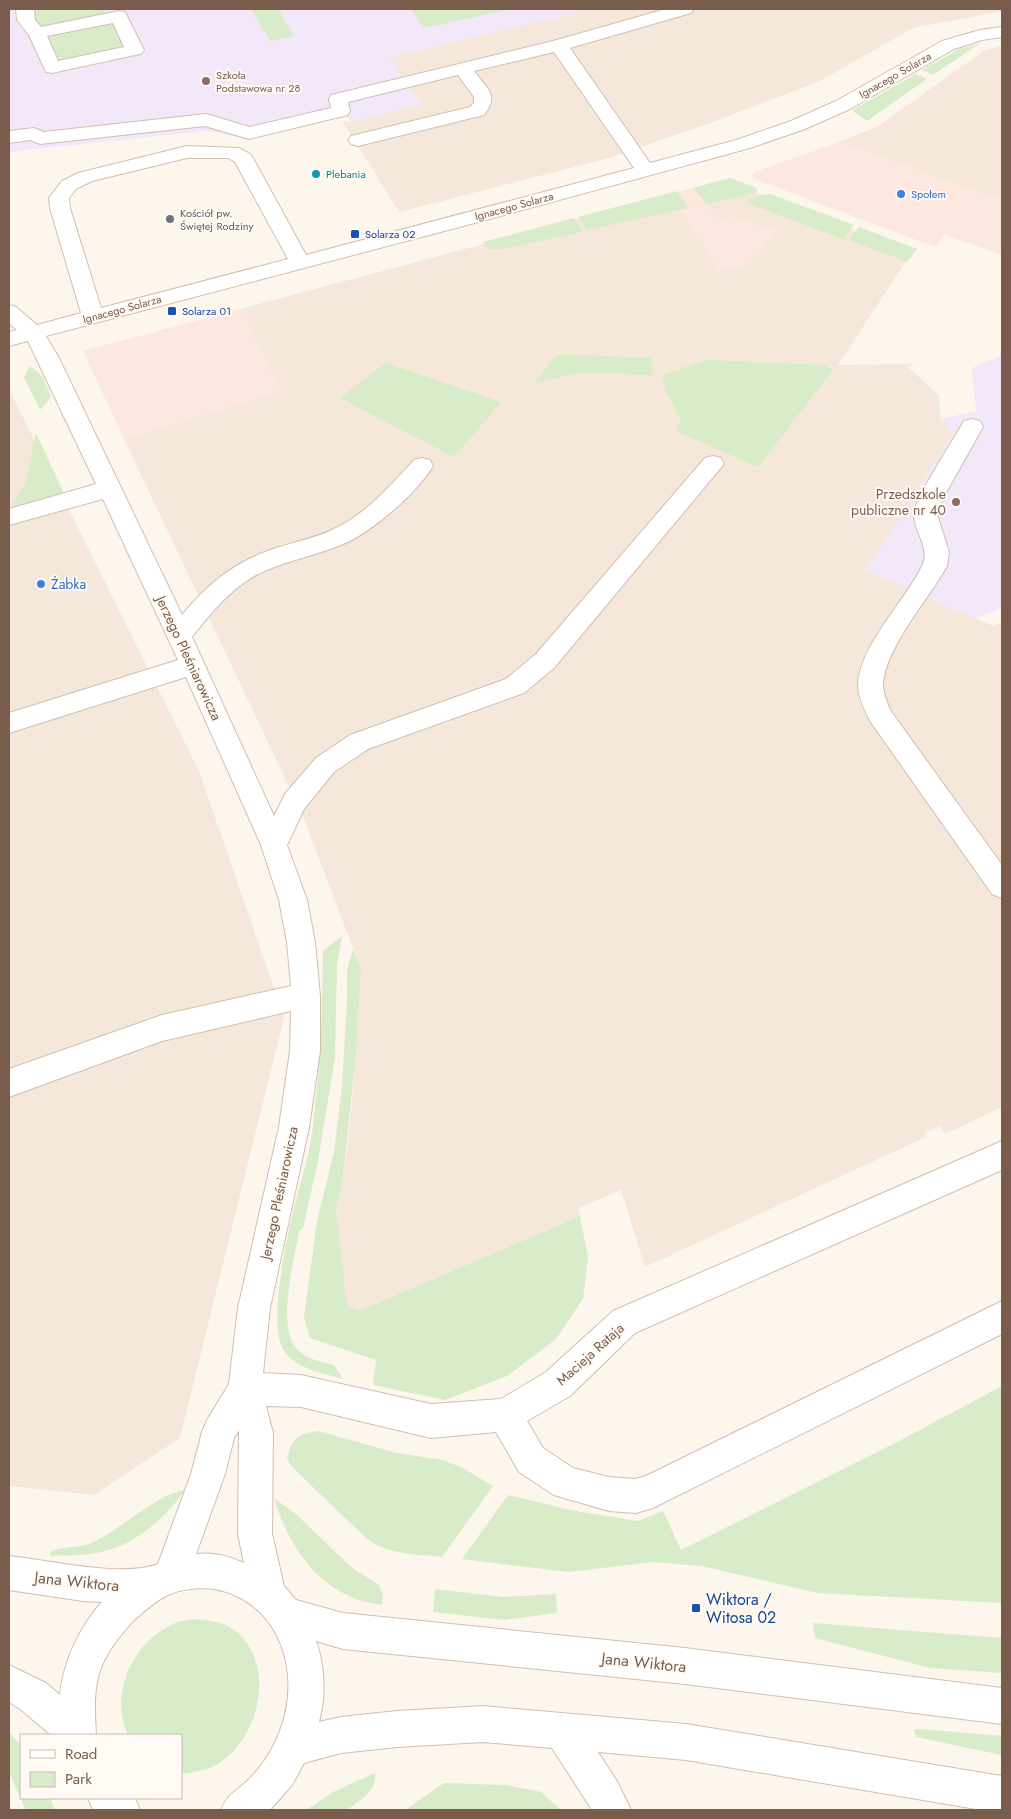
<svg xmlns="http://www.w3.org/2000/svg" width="1011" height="1819" viewBox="0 0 1011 1819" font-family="Jost,sans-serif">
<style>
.residential{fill:#f5e8da}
.commercial{fill:#fde8e0}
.education{fill:#f3e8fa}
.green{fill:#d8ecc9}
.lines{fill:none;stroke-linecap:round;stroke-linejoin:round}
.minor-casing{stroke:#d1beb0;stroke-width:2}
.minor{fill:#fff;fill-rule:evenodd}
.education-dot{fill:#8d6e63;stroke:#fffaf3;stroke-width:2}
.culture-dot{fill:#0f9aa8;stroke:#fffaf3;stroke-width:2}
.shop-dot{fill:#3f7fe0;stroke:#fffaf3;stroke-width:2}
.worship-dot{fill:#6b7280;stroke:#fffaf3;stroke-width:2}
.transit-dot{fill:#1a4fb4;stroke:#fffaf3;stroke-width:2}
.labels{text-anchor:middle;stroke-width:4;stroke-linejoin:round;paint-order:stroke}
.far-education-label{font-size:11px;fill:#785e54;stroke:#fffaf3;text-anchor:start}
.far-street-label{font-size:11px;fill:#7a5c4d;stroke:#fffaf3}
.far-culture-label{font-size:11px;fill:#0d838f;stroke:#fffaf3;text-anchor:start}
.far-shop-label{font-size:11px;fill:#366cbe;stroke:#fffaf3;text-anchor:start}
.far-worship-label{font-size:11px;fill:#5b616d;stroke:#fffaf3;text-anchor:start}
.far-transit-label{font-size:11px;fill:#164399;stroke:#fffaf3;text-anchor:start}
.education-label{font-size:14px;fill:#785e54;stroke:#fffaf3;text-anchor:end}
.shop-label{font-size:14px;fill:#366cbe;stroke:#fffaf3;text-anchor:start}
.street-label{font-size:14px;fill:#7a5c4d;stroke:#fffaf3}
.near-street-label{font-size:16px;fill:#7a5c4d;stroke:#fffaf3}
.near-transit-label{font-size:16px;fill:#164399;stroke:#fffaf3;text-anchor:start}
</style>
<rect width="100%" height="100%" fill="#fdf6ec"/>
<g class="residential">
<path d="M578,9H1002V11L913,28L820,81L713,122L609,158L399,212L342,121L351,122L405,84L389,57L575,13Z"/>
<path d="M1002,46V201L839,142L877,127L985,50Z"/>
<path d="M723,180L912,252L838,365L914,364L908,367L939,396L940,419L953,434L867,570L993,626L1002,622V1107L945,1134L940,1126L924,1133L926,1137L645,1267L621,1190L578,1208L580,1216L359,1311L346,1306L336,1210L342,1185L349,1132L356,1056L361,969L302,814L124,439L245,402L265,358L250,331L244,308L671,194L719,269L749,264L775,231L718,220L693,188Z"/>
<path d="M9,389L199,771L284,1017L180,1438L94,1495L9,1486Z"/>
</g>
<g class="commercial">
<path d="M839,142L1002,201V255L945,235L935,247L755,179L753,176L754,172Z"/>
<path d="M693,188L718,220L733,216L775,231L749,264L719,270L671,194Z"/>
<path d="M244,308L250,331L282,391L124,439L83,351Z"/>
</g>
<g class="education">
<path d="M9,9H578L576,13L390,57L405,84L422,104L351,122L346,115L250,139L206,131L9,152Z"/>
<path d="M1002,355V608L975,618L867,570L953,434L940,419L976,411L972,368Z"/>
</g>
<g class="green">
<path d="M39,9H106L104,14L45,27H40L32,18L34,11Z"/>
<path d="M251,9H278L294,36L270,41Z"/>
<path d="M411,9H512L424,28Z"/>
<path d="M111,23L116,24L123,45L118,49L68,60L54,56L48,41L53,35L60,32Z"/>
<path d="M980,43L933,75L922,70L959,49Z"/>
<path d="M916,74L927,79L867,121L854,112L853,110Z"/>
<path d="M730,178L757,188L756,193L706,204L693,188Z"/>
<path d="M677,191L689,208L587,230L578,217Z"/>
<path d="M770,194L854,225L843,239L747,203V199Z"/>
<path d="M574,218L582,232L498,250L487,249L483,242Z"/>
<path d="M859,227L917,249L907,262L849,240Z"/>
<path d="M561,354L651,358L653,375L582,373L535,382L556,356Z"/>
<path d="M706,360L826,365L833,370L758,467L676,431L681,420L667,393L662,375Z"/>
<path d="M385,363L501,402L454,457L340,398Z"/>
<path d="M30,366L42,376L51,397L40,410L24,377Z"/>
<path d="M36,433L65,496L21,507L11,508L26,481Z"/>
<path d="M342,936L337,965L335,1057L318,1161L303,1228L299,1232C294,1260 275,1331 299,1351C308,1360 323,1362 334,1365L343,1379C323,1373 294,1369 283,1349C265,1314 295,1202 306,1163C312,1142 314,1117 316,1095C322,1047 322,1000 323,951Z"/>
<path d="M353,949L361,969L356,1056L342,1185L336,1210L347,1306L359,1311L580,1216L588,1257L583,1299L556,1339L507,1376L445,1400L373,1385L376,1360L310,1338L304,1317L317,1221L334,1152L342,1086L347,1002V970Z"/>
<path d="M1002,1386V1603L818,1593L702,1566L654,1562L568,1572L462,1559L508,1495L575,1511L638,1521L663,1511L681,1550L899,1441Z"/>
<path d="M318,1431L397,1453L443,1460L463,1468L493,1486L442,1557C417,1554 387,1555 366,1538L292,1467L287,1458C292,1438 298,1434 318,1431Z"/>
<path d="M185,1490C168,1515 143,1537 115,1548C95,1556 71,1555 50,1556L51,1552C62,1546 77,1548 89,1544C119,1532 154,1495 185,1490Z"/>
<path d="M274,1498L297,1515L352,1568L379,1585L383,1595L382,1605C323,1598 290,1551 274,1498Z"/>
<path d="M435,1589L504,1597L556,1594L557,1613L504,1620L433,1612Z"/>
<path d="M193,1619C207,1620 221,1621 233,1629C277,1661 261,1735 221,1762C209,1770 195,1772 181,1774V1735H128C109,1695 132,1644 171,1625C177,1621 186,1620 193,1619Z"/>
<path d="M813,1623L1002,1638V1673L930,1668L815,1638Z"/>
<path d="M918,1729L1002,1736V1755L916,1737L914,1730Z"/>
<path d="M9,1732L21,1746V1798H50L55,1810H26L9,1772Z"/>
<path d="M375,1773C377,1791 360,1800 347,1810H306L335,1791Z"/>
<path d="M444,1783L506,1785L541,1792L561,1810H405Z"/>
</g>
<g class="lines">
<defs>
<g id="minor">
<path d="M16,9H34L35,20L41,27L119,11L125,12L144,50L141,54L135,55L52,73L46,72L29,35L17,20ZM113,23L124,47L58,61L47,36Z"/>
<path d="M666,9H694L691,13L570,48L650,163L736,140L791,121L836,101L942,41L980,30L1002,27V37L982,40L954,49L850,109L805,129L750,148L471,224L46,336L59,358L182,615C208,583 236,561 276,548C295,542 315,538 334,529C366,514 390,486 414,460L422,458L430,460L433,466C417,493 371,533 341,545C314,556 285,561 258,574C230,589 211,613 192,637L274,816L285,794L316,758L350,735L506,679L536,654L705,458L713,456L721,458L724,464L554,668L524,693L368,749L334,772L304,809L287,845L307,900L315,942L320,996V1051L309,1127L270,1308L263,1373L301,1375L431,1404L501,1399L546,1372L613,1311L1002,1141V1170L635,1333L570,1396L527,1421L543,1448L573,1468L609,1477L636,1479L648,1475L1002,1301V1334L653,1508L636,1513L609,1511L554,1495L519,1472L496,1432L431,1438L301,1407L266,1406L273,1433L272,1534L284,1586L296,1600L343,1613L685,1648L1002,1688V1724L685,1684L343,1649L316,1641C325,1666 326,1696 319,1722L341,1717L397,1711L483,1706L686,1724L1002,1776V1810H982L686,1760L598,1752L618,1783L631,1810H592L552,1748L483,1742L397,1747L341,1753L304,1763L292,1785L270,1810H221C228,1793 236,1792 248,1780C266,1763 279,1739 285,1715C298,1660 274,1600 214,1589C199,1587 180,1589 166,1596C154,1602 143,1612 133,1621C120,1635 106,1653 100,1671C93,1692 95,1714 96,1735H51L20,1709L9,1702V1665L46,1683L60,1695C63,1662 80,1626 102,1602L83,1601L9,1590V1556C48,1560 122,1578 158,1564L191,1474L202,1432L207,1420L229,1384L238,1308L279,1127L290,1051L291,1011L162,1041L9,1097V1069L162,1015L291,986L287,942L279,900L261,845L186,677L9,733V713L178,660L103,499L9,525V509L96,484L28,341L9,346V332L17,330L9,323V305L16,307L37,325L81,313L50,208L49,198L62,181L78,173L187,146L239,148L250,154L253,158L306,255L634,168L554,52L474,71C487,89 500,95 484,115L358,146L351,144L348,140L351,136L470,107L474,103V97L458,75L348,102L350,111L348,115L249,139L205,126L40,144L30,140L9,143V131L34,128L44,132L206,114L250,127L331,108L329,99L331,95L553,41ZM187,158H228L235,162L288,259L101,308L70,208L69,198L76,189L92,181ZM239,1430L238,1534L244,1563C229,1556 212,1552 196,1554L225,1474L234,1438Z"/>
<path d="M972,419L980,421L983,427L943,498L937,514L949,552L947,566C929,599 886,646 883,684C883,693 887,701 890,710L1002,865V898L992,894L870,721C865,711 858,697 858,685C859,646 906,600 922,566C931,548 914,532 914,515C913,500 955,438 964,421Z"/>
<path d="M88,1798H135L140,1810H93Z"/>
</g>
</defs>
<use href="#minor" class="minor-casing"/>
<use href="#minor" class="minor"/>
</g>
<g class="education-dot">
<circle cx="206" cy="81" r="5"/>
<circle cx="956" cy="502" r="5"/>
</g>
<circle class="culture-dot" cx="316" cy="174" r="5"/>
<g class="shop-dot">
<circle cx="901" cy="194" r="5"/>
<circle cx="41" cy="584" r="5"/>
</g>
<circle class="worship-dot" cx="170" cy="219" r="5"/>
<g class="transit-dot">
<rect x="350" y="229" width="10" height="10" rx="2.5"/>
<rect x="167" y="306" width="10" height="10" rx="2.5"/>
<rect x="691" y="1603" width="10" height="10" rx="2.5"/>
</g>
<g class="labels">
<g class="far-education-label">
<text x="216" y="79">Szkoła<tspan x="216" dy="13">Podstawowa nr 28</tspan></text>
</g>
<g class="far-street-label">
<text transform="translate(895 75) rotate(-30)" y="4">Ignacego Solarza</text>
<text transform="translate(514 206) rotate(-15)" y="4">Ignacego Solarza</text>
<text transform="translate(122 309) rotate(-15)" y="4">Ignacego Solarza</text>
</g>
<g class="far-culture-label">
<text x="326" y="178">Plebania</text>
</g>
<g class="far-shop-label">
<text x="911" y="198">Społem</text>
</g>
<g class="far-worship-label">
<text x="180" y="217">Kościół pw.<tspan x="180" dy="13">Świętej Rodziny</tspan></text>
</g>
<g class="far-transit-label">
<text x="365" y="238">Solarza 02</text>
<text x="182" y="315">Solarza 01</text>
</g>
<g class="education-label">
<text x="946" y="499">Przedszkole<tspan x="946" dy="16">publiczne nr 40</tspan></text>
</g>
<g class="shop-label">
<text x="51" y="589">Żabka</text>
</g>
<g class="street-label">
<text transform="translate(189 658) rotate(65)" y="5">Jerzego Pleśniarowicza</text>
<text transform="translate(279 1193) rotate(-78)" y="5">Jerzego Pleśniarowicza</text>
<text transform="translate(590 1354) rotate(-42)" y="5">Macieja Rataja</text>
</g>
<g class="near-street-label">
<text transform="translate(77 1581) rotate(6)" y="6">Jana Wiktora</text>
<text transform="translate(644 1662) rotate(6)" y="6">Jana Wiktora</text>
</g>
<g class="near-transit-label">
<text x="706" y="1605">Wiktora /<tspan x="706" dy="18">Witosa 02</tspan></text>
</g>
</g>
<rect width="1011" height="1819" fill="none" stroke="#7a5c4d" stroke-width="20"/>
<rect x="20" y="1734" width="162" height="65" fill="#fffaf3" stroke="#cabbb1"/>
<rect x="30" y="1750" width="25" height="8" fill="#ffffff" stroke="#cabbb1"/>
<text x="65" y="1759" font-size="15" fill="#7a5c4d">Road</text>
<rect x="30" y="1772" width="25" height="15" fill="#d8ecc9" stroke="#cabbb1"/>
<text x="65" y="1784" font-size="15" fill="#7a5c4d">Park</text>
</svg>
